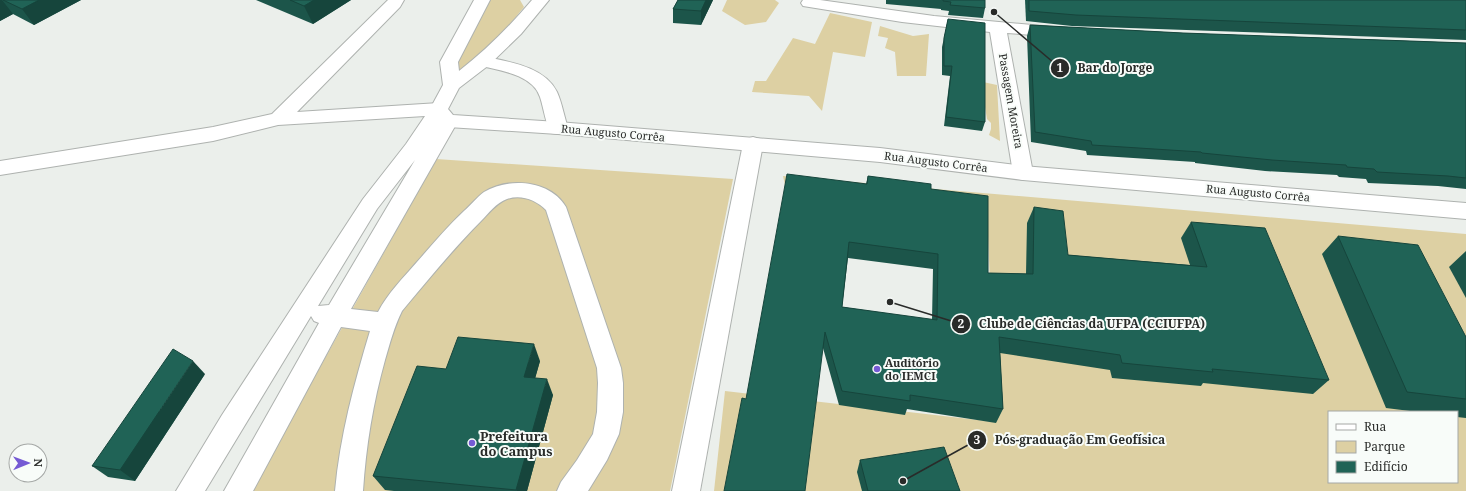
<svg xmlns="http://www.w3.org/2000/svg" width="1466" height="491" viewBox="0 0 1466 491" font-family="'Noto Serif',serif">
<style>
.green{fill:#ddd0a3;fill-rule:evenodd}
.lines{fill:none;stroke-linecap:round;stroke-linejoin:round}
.minor-casing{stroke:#aeb2af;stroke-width:2}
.major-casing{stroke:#aeb2af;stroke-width:2}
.minor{fill:#fff;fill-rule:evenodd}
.major{fill:#fff;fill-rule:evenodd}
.wall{fill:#1c554a;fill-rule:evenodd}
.shaded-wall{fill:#16453c}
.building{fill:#206356;stroke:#16453c;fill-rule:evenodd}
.poi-dot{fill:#755ad4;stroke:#f8fcf9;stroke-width:1.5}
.labels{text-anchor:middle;stroke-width:4;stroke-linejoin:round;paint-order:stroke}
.street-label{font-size:11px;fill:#292b29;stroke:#f8fcf9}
.poi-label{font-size:11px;font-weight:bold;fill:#292b29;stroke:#f8fcf9;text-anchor:start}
.near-poi-label{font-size:13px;font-weight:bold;fill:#292b29;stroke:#f8fcf9;text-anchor:start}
.leader{fill:none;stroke:#292b29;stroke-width:1.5}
.callout-dot{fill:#292b29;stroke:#f8fcf9;stroke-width:1.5}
.mark-label{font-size:12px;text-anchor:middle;font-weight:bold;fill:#fff}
.callout-label{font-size:12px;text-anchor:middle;font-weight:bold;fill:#292b29;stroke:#f8fcf9;stroke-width:4;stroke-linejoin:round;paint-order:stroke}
</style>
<rect width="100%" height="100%" fill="#ebefeb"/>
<g class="green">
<path d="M490,0H520L524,7L488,51L456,77L457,57L478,17Z"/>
<path d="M727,0H775L779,3L766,22L745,25L722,11Z"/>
<path d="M830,13L872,22L865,57L833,52L822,111L809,96L752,92L755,81H766L793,38L815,44Z"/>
<path d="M880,26L913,36L929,34L926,76H897L895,52L885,48L888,38L878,36Z"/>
<path d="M969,79L997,85L1000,141L989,135L991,129V123L987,119L984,101Z"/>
<path d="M436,159L733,179L670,491H251Z"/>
<path d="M783,176L1466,234V491H714L725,391L996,422L987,213L786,190ZM1329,412H1457V482H1329Z"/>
</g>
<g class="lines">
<defs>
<g id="minor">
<path d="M388,0H404L400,7L297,112L439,103L446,105L448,109L444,116H455L458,121L351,309L378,312C388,293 403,278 417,262C432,245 447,227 464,211C471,205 477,197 484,192C509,177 550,180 566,207L621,368L623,383V412L619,434L607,460L588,491H557L561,482L577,460L593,434L597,412L598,383L597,368L546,210C536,200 521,194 507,199C496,203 489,213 481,221C453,249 428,280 402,311C394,327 390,343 385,360C373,403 366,446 363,491H335C340,436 354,384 370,331L341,327L253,491H224L319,323L314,321L311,316L205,491H176L222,415L363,199L406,144L425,116L278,125L213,141L0,175V161L213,127L272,114ZM415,160L329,305L318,306L377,209Z"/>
<path d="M803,0H820L934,16L1065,28L1068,32L1065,36L1059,37L1007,33L1033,173L1030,178L1023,180L1016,178L1013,173L990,32L902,22L803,6L801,3Z"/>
<path d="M483,56C508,62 544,66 557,92C562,103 564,116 568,128L565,133L558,134L551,133C545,122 544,109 540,97C533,74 497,70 477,65L474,61L477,57Z"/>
<path d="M753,137L760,139L763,144L700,491H672L743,144L746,139Z"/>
</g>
<path id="major" d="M474,0H490L458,62L459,71C486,50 510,26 532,0H549L521,34L489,65L459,88L448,109L453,115L558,122L880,148L1023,166L1466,203V219L1023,180L880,162L558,134L448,127L441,126L430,109L443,85L440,62Z"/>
</defs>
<use href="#minor" class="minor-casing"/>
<use href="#major" class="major-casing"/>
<use href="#minor" class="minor"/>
<use href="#major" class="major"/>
</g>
<g class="wall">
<path d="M0,0H81L34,25L13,14L0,21Z"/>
<path d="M256,0H351L313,24Z"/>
<path d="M678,0H713L701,25L673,23V9Z"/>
<path d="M886,0H985V8L983,18L948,15L949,11L941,10V9L886,4Z"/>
<path d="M1025,0H1466V40L1072,26L1026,21Z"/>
<path d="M948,19L985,122L982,131L944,126L950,76L942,75V47Z"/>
<path d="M1030,25L1183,33L1466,43V189L1438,186L1368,183L1366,179L1339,177L1337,175L1265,171L1195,163V162L1087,155L1086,151L1031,142L1027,36Z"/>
<path d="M868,176L931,189L988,273L1026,274L1027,223L1034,207L1068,255L1190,265L1181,238L1191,222L1329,380L1313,394L1203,383L1201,386L1112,378L1110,370L1000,353L1003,409L996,423L907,409L905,415L839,405L823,348L746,399L866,184ZM848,258L933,269L932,320L842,307Z"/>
<path d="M1338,236L1466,337V418L1457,417V412H1418L1386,408L1322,254Z"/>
<path d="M1466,251V298L1449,267Z"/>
<path d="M540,361L535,378L553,395L527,491H394L385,490L373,476L446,369Z"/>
<path d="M205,374L135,481L108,477L92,466Z"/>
<path d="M860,460L960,491H862L857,472Z"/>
</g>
<g class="shaded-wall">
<path d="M0,0H2L13,14L0,21Z"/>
<path d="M39,0H81L34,25L22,9Z"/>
<path d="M314,0H351L313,24L304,6Z"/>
<path d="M706,0H713L701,25V11Z"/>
<path d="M534,344L540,361L531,393L524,377Z"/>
<path d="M193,361L205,374L135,481L120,470Z"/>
<path d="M547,379L553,395L527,491H517L516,490Z"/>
</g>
<g class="building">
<path d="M3,0H39L22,9Z"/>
<path d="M290,0H314L304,6Z"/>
<path d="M678,0H706L701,11L673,9Z"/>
<path d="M943,0H985V8L950,5L951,2L943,1Z"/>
<path d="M1029,0H1466V30L1076,15L1029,11Z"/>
<path d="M948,19L985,23V122L946,117L952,66H944V38Z"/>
<path d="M1030,25L1183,33L1466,43V178L1448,176L1377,172L1374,169L1347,167L1346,165L1272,160L1202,153L1201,152L1092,145L1091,141L1035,132Z"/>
<path d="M787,174L867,184L868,176L931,184V189L988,196V273L1033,274L1034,207L1063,211L1068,255L1207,267L1191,222L1265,228L1329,380L1212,369L1213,372L1122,363L1120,355L999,337L1003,409L910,395V401L842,391L825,332L805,491H724L742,398L746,399ZM849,242L938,254L937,320L842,307Z"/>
<path d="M1338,236L1418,245L1466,337V399L1407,392Z"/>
<path d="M458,337L534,344L524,377L547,379L516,490L373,476L417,366L446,369Z"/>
<path d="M173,349L193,361L120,470L92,466Z"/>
<path d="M944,447L960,491H868L860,460Z"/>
</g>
<g class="poi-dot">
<circle cx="877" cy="369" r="4"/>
<circle cx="472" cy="443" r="4"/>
</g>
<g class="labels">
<g class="street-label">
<text transform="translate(1011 101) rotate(80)" y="4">Passagem Moreira</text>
<text transform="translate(613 133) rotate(5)" y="4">Rua Augusto Corrêa</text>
<text transform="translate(936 162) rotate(7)" y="4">Rua Augusto Corrêa</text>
<text transform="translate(1258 193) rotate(5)" y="4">Rua Augusto Corrêa</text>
</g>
<g class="poi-label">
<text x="885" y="367">Auditório<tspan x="885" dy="13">do IEMCI</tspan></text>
</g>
<g class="near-poi-label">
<text x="480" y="441">Prefeitura<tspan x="480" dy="15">do Campus</tspan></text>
</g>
</g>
<path class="leader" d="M994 12L1060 68M890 302L961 324M903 481L977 440"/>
<g class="callout-dot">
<circle cx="994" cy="12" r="4"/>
<circle cx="890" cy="302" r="4"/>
<circle cx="903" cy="481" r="4"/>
<circle cx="1060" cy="68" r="10"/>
<circle cx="961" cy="324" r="10"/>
<circle cx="977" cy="440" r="10"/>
</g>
<g class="mark-label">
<text x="1060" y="72">1</text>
<text x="961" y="328">2</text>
<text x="977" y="444">3</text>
</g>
<g class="callout-label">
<text x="1115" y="72">Bar do Jorge</text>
<text x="1092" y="328">Clube de Ciências da UFPA (CCIUFPA)</text>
<text x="1080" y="444">Pós-graduação Em Geofísica</text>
</g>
<rect x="1328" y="411" width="130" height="72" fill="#f8fcf9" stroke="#a5a8a6"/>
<rect x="1336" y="424" width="20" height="6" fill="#ffffff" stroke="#a5a8a6"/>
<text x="1364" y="431" font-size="12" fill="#292b29">Rua</text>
<rect x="1336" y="441" width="20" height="12" fill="#ddd0a3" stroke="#a5a8a6"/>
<text x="1364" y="451" font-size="12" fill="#292b29">Parque</text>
<rect x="1336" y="461" width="20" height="12" fill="#206356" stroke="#a5a8a6"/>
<text x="1364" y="471" font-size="12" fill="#292b29">Edifício</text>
<g transform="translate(28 463) rotate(89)"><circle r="19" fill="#f8fcf9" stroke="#a5a8a6"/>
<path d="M0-3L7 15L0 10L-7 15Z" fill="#755ad4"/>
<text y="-6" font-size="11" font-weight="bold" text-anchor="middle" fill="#292b29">N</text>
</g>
</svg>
